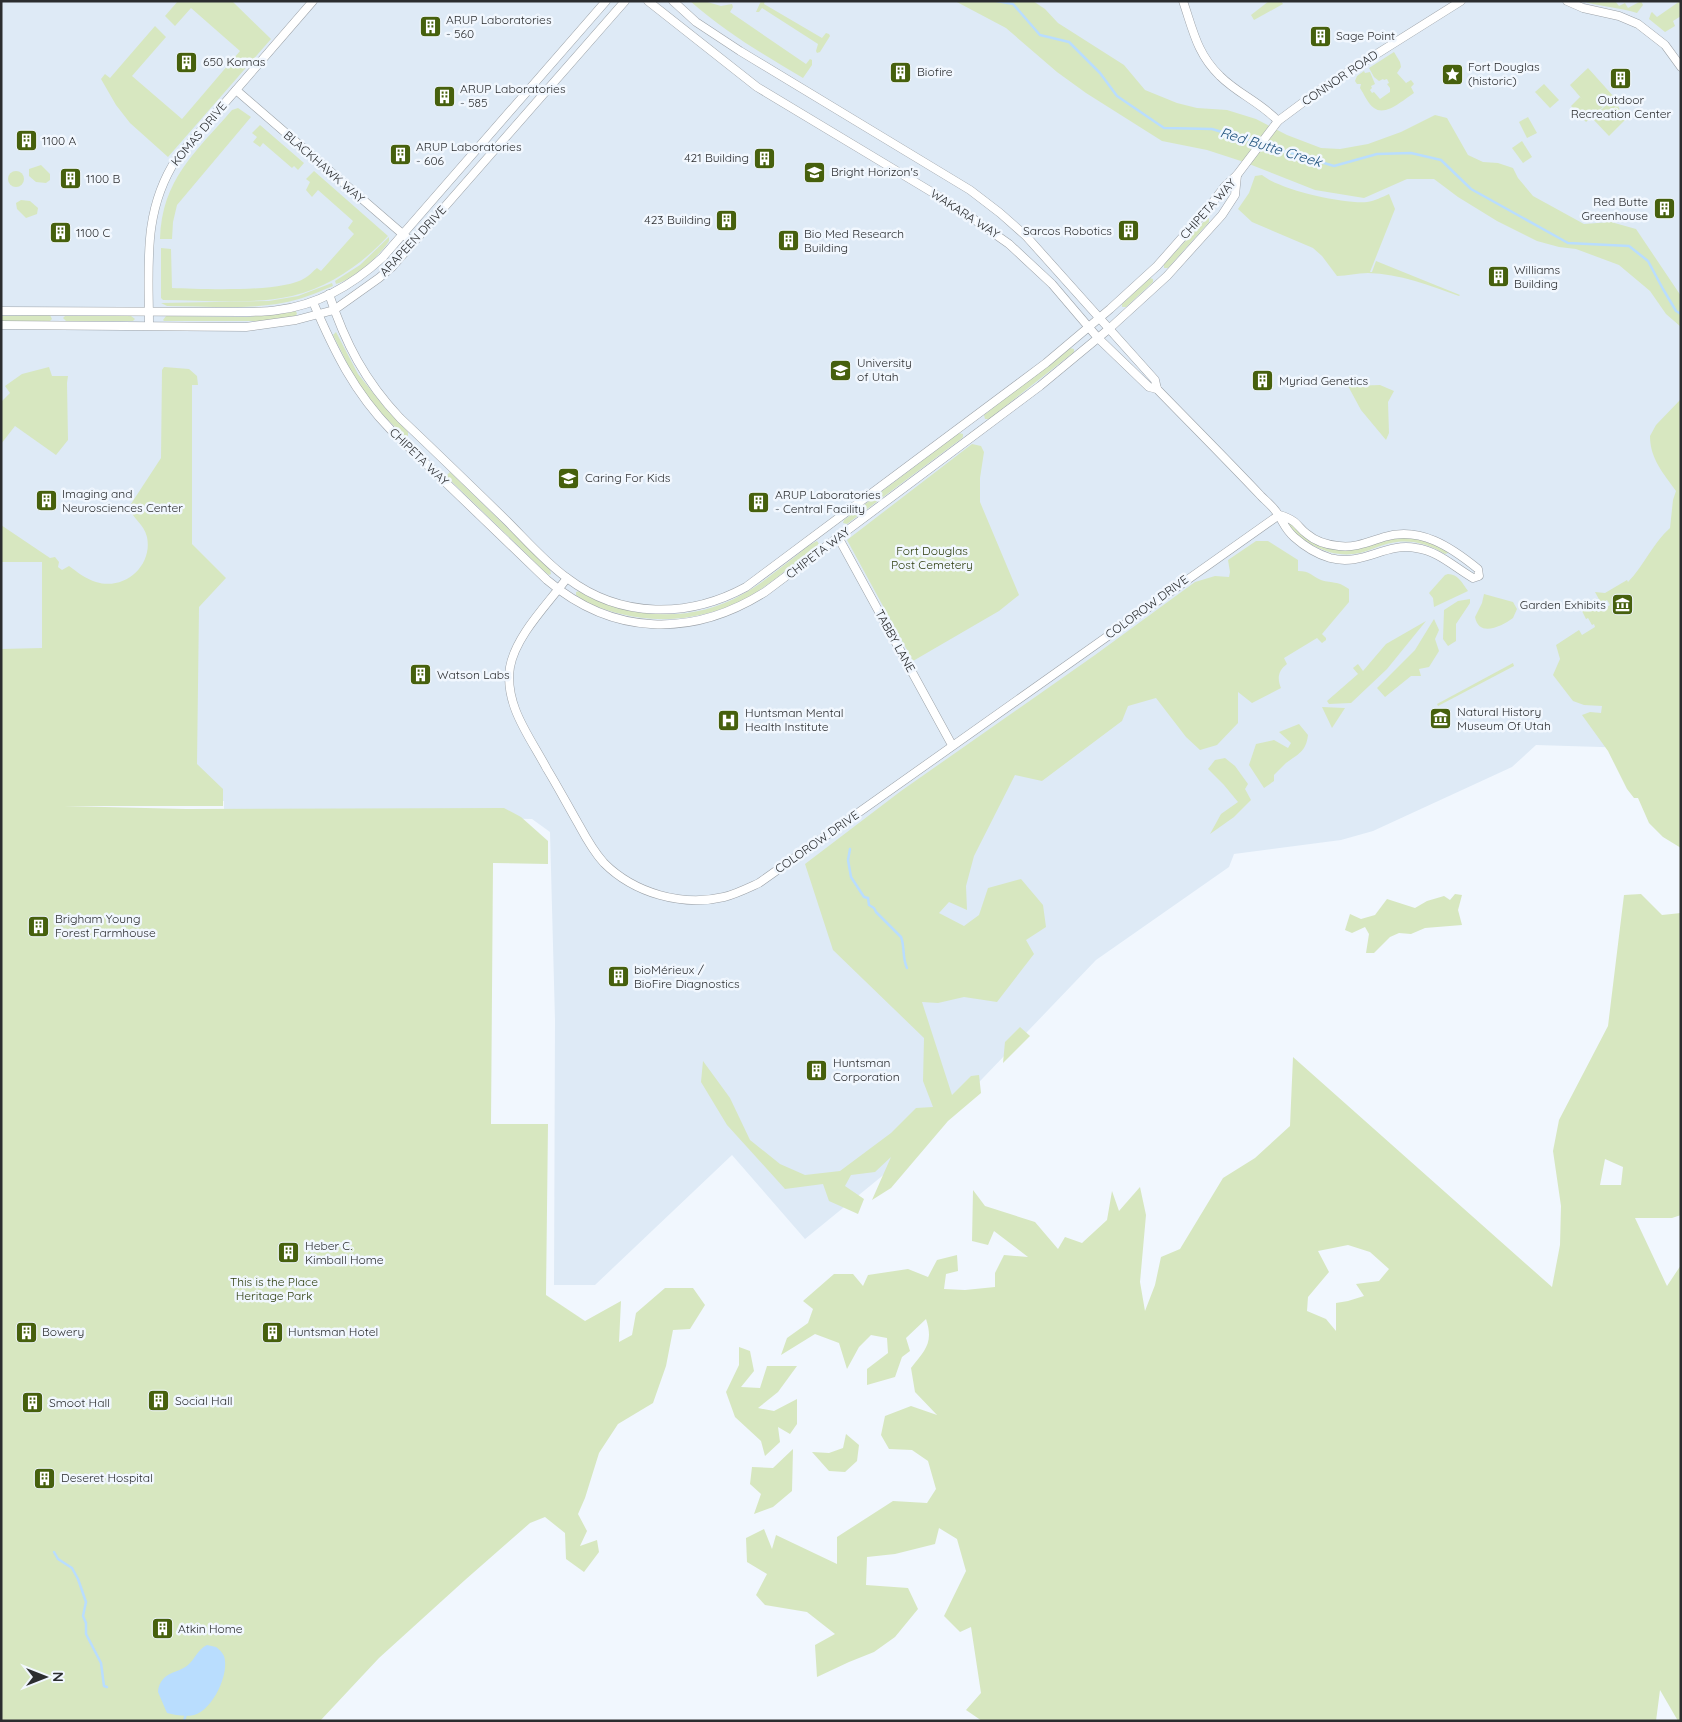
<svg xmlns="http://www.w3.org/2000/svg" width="1682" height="1722" viewBox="0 0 1682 1722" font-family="Quicksand,sans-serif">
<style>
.built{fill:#deeaf6}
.green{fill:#d7e7c0;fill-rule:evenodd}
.water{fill:#b9ddfe}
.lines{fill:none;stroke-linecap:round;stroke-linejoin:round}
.stream{stroke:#b9ddfe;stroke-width:2.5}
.minor-casing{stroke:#9ca2a8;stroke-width:9}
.minor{stroke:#fff;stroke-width:8}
.labels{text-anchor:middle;stroke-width:5;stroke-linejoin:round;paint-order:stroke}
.poi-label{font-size:12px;fill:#2b2d2f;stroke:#f1f7fe;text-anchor:start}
.street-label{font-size:12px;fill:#2b2d2f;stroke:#f1f7fe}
.park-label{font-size:12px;fill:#2d3d0e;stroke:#f1f7fe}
.water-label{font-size:14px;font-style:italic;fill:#1e527d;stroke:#f1f7fe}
</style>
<rect width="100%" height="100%" fill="#f1f7fe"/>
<path class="built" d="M1,1H1681V739L1665,749L1536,745L1512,767L1373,831L1341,840L1234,854L1229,867L1096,960L914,1150L805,1239L732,1155L595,1285H554L555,1020L550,832L532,819L224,812V801L1,800Z"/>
<g class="green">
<path d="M178,1H232L271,39L168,157L130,123L116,105L101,79L105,74L110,78L155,26L166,37L132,76L182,119L240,51L191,8L175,26L165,16Z"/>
<path d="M690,1H704L721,6L732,4L733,7L730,12L806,64L810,59L812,60V65L803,78C764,55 725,32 690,1Z"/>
<path d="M761,1H765L764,4L822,38L826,33L829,34L830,36L820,52L817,53L816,51L818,44L762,8L759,12H756Z"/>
<path d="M955,1H1033L1045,9L1058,23L1124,65L1145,90L1177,103L1197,108L1227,110L1256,119L1287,135L1321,148L1340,149L1368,144L1401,132L1435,115L1447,118L1468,155L1483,162L1498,163L1513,168L1518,178L1533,196L1584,224L1611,222L1636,229L1681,296V327L1666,314L1650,291L1619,265L1576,249L1559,247L1537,241L1497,221L1458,197L1434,179H1407L1364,198L1315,190L1244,162L1207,150L1162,141L1086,93L1057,72L1006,28Z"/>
<path d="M1269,1H1281L1283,4L1254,20L1251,15Z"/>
<path d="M1582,1H1615L1619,6L1625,3L1628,8L1641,1L1643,5L1637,13C1619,7 1600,7 1582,1Z"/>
<path d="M1680,1L1681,16L1673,21L1675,26L1665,32L1649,19L1651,13L1652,12L1657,17Z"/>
<path d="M1394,52L1400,62L1401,67L1397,73L1406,83L1411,80L1414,84L1411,87L1414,93C1404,99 1386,117 1374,108C1368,104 1364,94 1360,88L1361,84H1357L1355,81L1357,76L1364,71L1365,73L1370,72L1375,84L1371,86L1372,88L1370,90L1372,93L1374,92L1380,99L1390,92V88L1387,84L1389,83L1387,79L1384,80L1383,79L1379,81L1374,77L1369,68Z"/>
<path d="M1588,68L1614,97L1586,122L1571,106L1580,97L1582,99L1570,85Z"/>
<path d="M1544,84L1559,100L1550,108L1535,92Z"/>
<path d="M1614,98L1625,120L1609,136L1592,118Z"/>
<path d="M238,108L251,117L177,205L173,222L172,239H160C162,179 195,153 232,110Z"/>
<path d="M1528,117L1537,133L1527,138L1519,122Z"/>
<path d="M260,125L304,163L298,170L294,166L292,168L263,143L260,147L253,142L257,137L252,133Z"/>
<path d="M1522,141L1532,157L1523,163L1512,148Z"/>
<path d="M41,165L50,174V180L46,183L36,182L29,176V169Z"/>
<path d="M314,171L388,236C362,264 330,287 292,296C252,305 204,300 163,300L161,298V248L171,249L172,288C200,289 283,293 305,278C309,276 313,271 317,268L321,271L354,234L348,228L353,221L318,190L312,197L306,190L310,182L306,179Z"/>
<circle cx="16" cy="179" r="8"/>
<path d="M1262,175C1280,190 1344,204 1367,202C1375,201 1382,197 1389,194L1395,209L1370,272H1372L1376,261L1460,295L1459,296C1429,285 1400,274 1368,273C1357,273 1347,276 1337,276L1322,256L1313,248L1252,222L1238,209L1249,193L1255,176Z"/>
<path d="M21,200L30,201L38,208L37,214L26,218L17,209L16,203Z"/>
<path d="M1208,217H1209V222L1168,268H1164V264Z"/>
<path d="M389,237V241C380,256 352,280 336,284L335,281L360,265Z"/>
<path d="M1150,278L1153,279V282L1126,307H1122V304Z"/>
<path d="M332,283L333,286C316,293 300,300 282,303C245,310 205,306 167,306L161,303L269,301L298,296Z"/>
<path d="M296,311L297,314L295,316L262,321H164L163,320L166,316L247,317Z"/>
<path d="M50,315L52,319L50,321H1V316Z"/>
<path d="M65,316H131L135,319L133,321H66L63,318Z"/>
<path d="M336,332L358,374L386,409L408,432V436L405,437L376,408L354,377L333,335Z"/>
<path d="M1070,348L1074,349V352L989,419H985L984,415Z"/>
<path d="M49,367L52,376H68L67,383L68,440L56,455L15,426L1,444V402L10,393L5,386L22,374Z"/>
<path d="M164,367L189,369L197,376L198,385H192V544L226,578L199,607L197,764L223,789V806H64L186,809L504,808L521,817L548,841V864L493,863L491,1124H548L546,1295L585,1321L621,1301L619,1342L632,1335L636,1313L665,1288H693L705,1305L690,1329L673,1330L666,1366L653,1403L618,1424L599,1453L585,1498L578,1514L587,1531L580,1546L597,1540L599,1552L584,1572L566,1559L565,1533L545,1517L530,1523L465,1580L379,1658L320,1721H1V649L42,648V562H1V525L50,558L55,557L59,562L58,567L62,570L69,566C77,572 86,579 96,582C124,591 153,566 147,537C144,524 132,518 129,507L161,458L162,370Z"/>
<path d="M1380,385L1394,391L1388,402L1389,433L1386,440L1361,410L1348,386Z"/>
<path d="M1681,399V848L1663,837L1649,823L1638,798H1634L1627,789L1608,751L1582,715L1590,712L1601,713L1602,706L1584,705L1573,701L1553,675L1560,659L1556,645L1579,630L1582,635L1595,627L1594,624L1592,625L1588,618L1586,619L1582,611L1594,605L1598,612L1610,605L1607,600L1601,603L1595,592L1605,593L1627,580L1628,582C1644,566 1652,544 1670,528L1673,500L1676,491C1664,474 1650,459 1650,436L1656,425Z"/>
<path d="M959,433L963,434V437L961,439L847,524L843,523L844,520Z"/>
<path d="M972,444L981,446L984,452L980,478V502L1019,595L999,611L913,661L847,540Z"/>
<path d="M450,472L550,569L551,574L549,575L545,572L446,476Z"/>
<path d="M1290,522L1336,548C1368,542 1424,524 1448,553L1445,554C1430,545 1414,540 1397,542C1384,543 1372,550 1360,553C1331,559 1308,545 1287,526V523Z"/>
<path d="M817,541L819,544L815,548C794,564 773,582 750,596C711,618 664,625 621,614C605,610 588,605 576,595V592L579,591C629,619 691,624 743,594C760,585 776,571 792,559C800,553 808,545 817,541Z"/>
<path d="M1256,541H1268L1298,560V571C1310,571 1312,576 1321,580C1334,584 1336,580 1349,589V602L1322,634L1326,638V640L1322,643L1317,638L1284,658L1287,664C1278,671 1277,678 1281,688L1252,703L1238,692V723L1217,745L1200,750L1186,737L1156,698L1128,706L1122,721L1042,781L1015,775L974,856L966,886L967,910L949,902L939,913L964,926L979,915L988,888L1021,879L1043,905L1046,927L1026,940L1034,954L997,1002L964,997L938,1003L922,1002L952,1095L971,1076L979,1075L981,1093L948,1121L891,1188L872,1200L891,1157L875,1172L851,1175L845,1186L864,1199L858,1214L829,1201L823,1184L785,1189L727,1125L701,1082L703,1061L730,1098L750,1140L780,1164L805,1175L840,1171L891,1133L916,1108L933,1107L923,1081L924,1038L833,950L805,864L901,791L1095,655L1195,582L1215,576L1229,577L1230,572L1228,560Z"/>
<path d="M1448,574C1458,574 1462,583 1468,591L1434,607L1433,598L1429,593L1445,575Z"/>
<path d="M1484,594L1513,602L1517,609L1513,618C1502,626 1479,638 1475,617L1482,603Z"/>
<path d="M1470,599V603L1456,624V641L1448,646L1443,639L1444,610L1458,601Z"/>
<path d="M1434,619L1439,630L1435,639L1439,651L1429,667L1419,669L1421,676H1411L1385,697L1377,688L1415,650Z"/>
<path d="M1426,621L1387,669L1351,703L1329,704L1327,701L1358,674L1353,668L1358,664L1363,671L1386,644Z"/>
<path d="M1513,663L1514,666L1438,706L1437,704Z"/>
<path d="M1322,707L1345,708L1332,728Z"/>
<path d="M1299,724L1308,735C1306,752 1298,754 1286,763C1282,767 1278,771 1274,775V781L1264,788L1249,765L1256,744L1274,740L1288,748L1291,743L1279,732Z"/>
<path d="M1225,758L1235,766L1248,784L1245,789L1251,800L1234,817L1210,834L1221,814L1238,802L1224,785L1208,769L1215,760Z"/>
<path d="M1455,894L1462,895L1458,910L1462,925L1425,928L1411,934L1399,933L1390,937L1374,953H1366L1369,934L1365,927L1352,933L1345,930L1350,914L1361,919L1375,915L1387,899L1415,908L1427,901L1444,896L1450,900Z"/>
<path d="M1641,894L1662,915L1681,913V1215L1672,1218H1635L1667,1286L1681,1265V1721H1678L1660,1690L1656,1721H982L966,1710L981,1693L971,1627L960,1632L944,1616L966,1571L957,1539L939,1528L935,1544L895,1554L867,1557L866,1585L908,1588L918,1609L895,1637L874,1652L849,1662L817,1677L815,1645L835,1634L807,1612L765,1605L756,1595L767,1574L747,1562L746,1538L764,1529L772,1549L776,1535L837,1564V1537L893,1501L927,1503L936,1489L928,1461L912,1450L889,1449L881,1435L885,1416L911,1406L937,1415L915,1392L911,1368C925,1350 934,1343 926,1319L906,1338L910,1351L902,1357L895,1377L867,1385V1369L888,1353L887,1338L871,1335L859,1347L847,1369L839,1343L815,1334L781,1355L787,1338L808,1323L813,1309L803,1301L834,1274H853L863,1286L868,1275L908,1269L928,1277L937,1260L957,1255L958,1271L946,1274L944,1289L965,1290L995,1287V1273L1004,1255L1028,1257L994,1231L988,1245L972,1241L973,1190L985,1206L1035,1222L1058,1249L1065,1237L1082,1243L1107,1220L1112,1191L1119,1211L1140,1187L1146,1215L1140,1282L1145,1311L1155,1285L1161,1257L1180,1249L1223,1178L1255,1158L1290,1126L1293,1057L1552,1287L1560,1245L1561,1206L1553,1151L1559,1120L1608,1026L1624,895ZM1605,1159L1623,1167L1621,1185H1600ZM1348,1245L1370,1252L1389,1269L1379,1281L1356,1284L1364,1296L1348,1301L1336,1303V1331L1326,1319L1307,1311L1308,1297L1329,1272L1318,1251Z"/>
<path d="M1020,1027L1030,1036L1003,1063L1005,1042Z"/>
<path d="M739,1347L750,1351L754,1371L741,1387L760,1388L767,1366H797L778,1392L758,1408L774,1411L797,1399V1424L790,1434L778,1427L780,1442L765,1456L761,1441L735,1417L726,1392L739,1365Z"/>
<path d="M846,1434L859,1445L857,1461L845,1472L829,1471L812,1452L829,1453L843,1448Z"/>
<path d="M793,1449L792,1491L773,1507L754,1514L761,1494L750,1484L752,1467L773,1468Z"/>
</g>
<path class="water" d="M207,1645L216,1647C219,1649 222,1652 224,1656C230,1673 213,1710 194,1715C185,1717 175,1715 167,1713L158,1692C158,1687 160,1682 164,1678C170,1672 181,1671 188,1665C195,1659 198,1649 207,1645Z"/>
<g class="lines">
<g class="stream">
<path d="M997,1L1013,4L1040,35L1069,42L1100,73L1117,96L1164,128L1212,129L1334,166L1377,154L1411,153L1441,160L1471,189L1568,243L1629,246L1648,261L1663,289L1676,311L1681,314"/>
<path d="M850,849L848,860L851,877L864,897L868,898L869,905L874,908L876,912L901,937C905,947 902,958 907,968"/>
<path d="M54,1552L58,1559L72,1568L78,1579L86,1602L83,1616L86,1623V1634L101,1663L104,1686L107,1687"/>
<path d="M184,1721L186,1714"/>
</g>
<defs>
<g id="minor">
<path d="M648,1L757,87L955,206L1009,244L1052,284L1098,338L1149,387L1157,389"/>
<path d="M673,1L696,22L740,51L970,190L1000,213L1026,236L1155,380L1157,389C1192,425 1227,460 1261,496C1267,502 1275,508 1279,516C1284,524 1286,530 1294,537C1304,546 1317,554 1330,558C1363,567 1385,542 1416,548C1438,551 1454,567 1473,578L1479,576L1478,569C1451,547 1420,526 1384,537C1368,542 1355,548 1339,546C1328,545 1315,541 1307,534C1301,530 1298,524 1293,521C1289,518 1283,516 1279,515"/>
<path d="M1183,1C1193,30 1197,54 1220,76C1238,94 1260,102 1278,121"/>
<path d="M1567,1L1583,8L1619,16L1638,24L1665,45L1681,67"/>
<path d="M236,90L413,243"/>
<path d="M329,294C345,343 365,381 400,418C436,452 471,486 507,521C526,540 545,562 567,578C621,619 689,618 746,587L1046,363L1110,309L1157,266L1210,206L1225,186L1237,175L1278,121L1321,89L1461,1"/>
<path d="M313,302C334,351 354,392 391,430L547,580C613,636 692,638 765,592L1040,386L1110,328L1167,276L1222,215L1235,195L1237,175"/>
<path d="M1,311L243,312C255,312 266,312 278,310C318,305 354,284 383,257L606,1"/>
<path d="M1,325L246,327L296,320L334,310L379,278L392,267L625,1"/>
<path d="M149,325C149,265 142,211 177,158L313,1"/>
<path d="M838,537L952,745"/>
<path d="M567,578C548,604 516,635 510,667C504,705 530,737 547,769C558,787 568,806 579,825C586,838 594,852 604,863C634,893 682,907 724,897C736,894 748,888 759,883L1279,515"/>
</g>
</defs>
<use href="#minor" class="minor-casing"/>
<use href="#minor" class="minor"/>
</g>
<defs>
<symbol id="building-square" viewBox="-11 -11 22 22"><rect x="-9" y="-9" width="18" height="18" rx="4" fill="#46600d" stroke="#f1f7fe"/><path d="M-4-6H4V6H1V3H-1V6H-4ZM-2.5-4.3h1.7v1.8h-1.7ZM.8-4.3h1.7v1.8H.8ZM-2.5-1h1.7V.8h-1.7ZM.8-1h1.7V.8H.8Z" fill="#fff"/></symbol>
<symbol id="sight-square" viewBox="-11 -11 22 22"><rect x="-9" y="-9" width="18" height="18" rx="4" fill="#46600d" stroke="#f1f7fe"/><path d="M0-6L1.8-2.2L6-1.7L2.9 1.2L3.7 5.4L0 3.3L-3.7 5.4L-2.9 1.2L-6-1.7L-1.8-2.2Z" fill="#fff"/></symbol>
<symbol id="school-square" viewBox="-11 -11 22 22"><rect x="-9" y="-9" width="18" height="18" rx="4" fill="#46600d" stroke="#f1f7fe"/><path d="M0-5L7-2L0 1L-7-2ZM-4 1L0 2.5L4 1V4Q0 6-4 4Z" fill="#fff"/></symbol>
<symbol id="university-square" viewBox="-11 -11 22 22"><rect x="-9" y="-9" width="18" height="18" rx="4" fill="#46600d" stroke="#f1f7fe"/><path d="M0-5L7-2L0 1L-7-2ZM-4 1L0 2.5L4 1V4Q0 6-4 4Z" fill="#fff"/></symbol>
<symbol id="museum-square" viewBox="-11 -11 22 22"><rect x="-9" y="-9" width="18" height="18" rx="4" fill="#46600d" stroke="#f1f7fe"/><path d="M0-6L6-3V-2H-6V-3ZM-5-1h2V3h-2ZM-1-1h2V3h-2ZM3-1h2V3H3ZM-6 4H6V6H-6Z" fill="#fff"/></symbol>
<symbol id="hospital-square" viewBox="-11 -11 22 22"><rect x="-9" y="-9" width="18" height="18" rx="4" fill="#46600d" stroke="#f1f7fe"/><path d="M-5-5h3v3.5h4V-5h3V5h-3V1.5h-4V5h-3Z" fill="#fff"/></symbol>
</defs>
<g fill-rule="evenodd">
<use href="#building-square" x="418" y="14" width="25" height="25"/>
<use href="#building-square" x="1308" y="24" width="25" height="25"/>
<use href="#building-square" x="174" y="50" width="25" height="25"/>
<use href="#building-square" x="888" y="60" width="25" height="25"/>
<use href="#sight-square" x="1440" y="62" width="25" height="25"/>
<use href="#building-square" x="1608" y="66" width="25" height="25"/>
<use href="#building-square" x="432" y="84" width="25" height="25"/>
<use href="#building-square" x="14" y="128" width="25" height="25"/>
<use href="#building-square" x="388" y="142" width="25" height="25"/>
<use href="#building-square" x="752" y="146" width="25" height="25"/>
<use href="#school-square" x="802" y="160" width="25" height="25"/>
<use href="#building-square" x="58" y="166" width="25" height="25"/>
<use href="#building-square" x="1652" y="196" width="25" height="25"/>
<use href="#building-square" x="714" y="208" width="25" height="25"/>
<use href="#building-square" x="1116" y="218" width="25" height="25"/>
<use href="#building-square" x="48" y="220" width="25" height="25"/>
<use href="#building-square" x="776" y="228" width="25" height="25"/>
<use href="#building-square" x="1486" y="264" width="25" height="25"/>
<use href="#university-square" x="828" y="358" width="25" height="25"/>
<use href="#building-square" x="1250" y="368" width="25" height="25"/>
<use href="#school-square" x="556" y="466" width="25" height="25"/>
<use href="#building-square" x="34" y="488" width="25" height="25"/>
<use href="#building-square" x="746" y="490" width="25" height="25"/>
<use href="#museum-square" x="1610" y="592" width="25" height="25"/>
<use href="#building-square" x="408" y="662" width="25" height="25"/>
<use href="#museum-square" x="1428" y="706" width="25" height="25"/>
<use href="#hospital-square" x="716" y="708" width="25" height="25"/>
<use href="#building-square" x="26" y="914" width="25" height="25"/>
<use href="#building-square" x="606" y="964" width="25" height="25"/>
<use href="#building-square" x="804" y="1058" width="25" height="25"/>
<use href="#building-square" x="276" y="1240" width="25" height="25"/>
<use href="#building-square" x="14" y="1320" width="25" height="25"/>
<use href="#building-square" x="260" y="1320" width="25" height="25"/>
<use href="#building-square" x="146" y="1388" width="25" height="25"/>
<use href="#building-square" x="20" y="1390" width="25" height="25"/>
<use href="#building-square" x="32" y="1466" width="25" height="25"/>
<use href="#building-square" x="150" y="1616" width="25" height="25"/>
</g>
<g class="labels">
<g class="poi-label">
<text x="446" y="24">ARUP Laboratories<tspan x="446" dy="14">- 560</tspan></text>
<text x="1336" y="40">Sage Point</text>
<text x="203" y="66">650 Komas</text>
<text x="1468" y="71">Fort Douglas<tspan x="1468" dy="14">(historic)</tspan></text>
<text x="917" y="76">Biofire</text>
<text x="460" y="93">ARUP Laboratories<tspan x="460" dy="14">- 585</tspan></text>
<text x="1621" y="104" text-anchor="middle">Outdoor<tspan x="1621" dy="14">Recreation Center</tspan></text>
<text x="42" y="145">1100 A</text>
<text x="416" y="151">ARUP Laboratories<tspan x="416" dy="14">- 606</tspan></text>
<text x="749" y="162" text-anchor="end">421 Building</text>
<text x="831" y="176">Bright Horizon's</text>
<text x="86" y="183">1100 B</text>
<text x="1648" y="206" text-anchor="end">Red Butte<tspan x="1648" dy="14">Greenhouse</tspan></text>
<text x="711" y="224" text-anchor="end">423 Building</text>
<text x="1112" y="235" text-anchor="end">Sarcos Robotics</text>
<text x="76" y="237">1100 C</text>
<text x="804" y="238">Bio Med Research<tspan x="804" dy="14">Building</tspan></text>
<text x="1514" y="274">Williams<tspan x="1514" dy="14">Building</tspan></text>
<text x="857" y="367">University<tspan x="857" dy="14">of Utah</tspan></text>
<text x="1279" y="385">Myriad Genetics</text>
<text x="585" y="482">Caring For Kids</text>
<text x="62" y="498">Imaging and<tspan x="62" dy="14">Neurosciences Center</tspan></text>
<text x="775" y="499">ARUP Laboratories<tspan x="775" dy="14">- Central Facility</tspan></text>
<text x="1606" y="609" text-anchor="end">Garden Exhibits</text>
<text x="437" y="679">Watson Labs</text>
<text x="1457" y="716">Natural History<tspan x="1457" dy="14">Museum Of Utah</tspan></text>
<text x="745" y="717">Huntsman Mental<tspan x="745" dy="14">Health Institute</tspan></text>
<text x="55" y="923">Brigham Young<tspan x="55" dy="14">Forest Farmhouse</tspan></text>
<text x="634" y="974">bioMérieux /<tspan x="634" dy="14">BioFire Diagnostics</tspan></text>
<text x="833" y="1067">Huntsman<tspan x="833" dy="14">Corporation</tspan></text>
<text x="305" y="1250">Heber C.<tspan x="305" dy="14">Kimball Home</tspan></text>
<text x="42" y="1336">Bowery</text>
<text x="288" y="1336">Huntsman Hotel</text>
<text x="175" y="1405">Social Hall</text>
<text x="49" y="1407">Smoot Hall</text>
<text x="61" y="1482">Deseret Hospital</text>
<text x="178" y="1633">Atkin Home</text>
</g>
<g class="street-label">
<text transform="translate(1340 78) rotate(-34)" y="4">CONNOR ROAD</text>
<text transform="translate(199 134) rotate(-50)" y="4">KOMAS DRIVE</text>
<text transform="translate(324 167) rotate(41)" y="4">BLACKHAWK WAY</text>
<text transform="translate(1208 209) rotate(-48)" y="4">CHIPETA WAY</text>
<text transform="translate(965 214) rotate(33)" y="4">WAKARA WAY</text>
<text transform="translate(413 241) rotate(-47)" y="4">ARAPEEN DRIVE</text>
<text transform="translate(419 457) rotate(44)" y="4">CHIPETA WAY</text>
<text transform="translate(818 553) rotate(-37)" y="4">CHIPETA WAY</text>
<text transform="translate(1147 607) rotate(-36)" y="4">COLOROW DRIVE</text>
<text transform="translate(895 641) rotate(61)" y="4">TABBY LANE</text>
<text transform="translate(817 842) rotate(-35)" y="4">COLOROW DRIVE</text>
</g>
<g class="park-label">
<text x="932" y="555">Fort Douglas<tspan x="932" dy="14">Post Cemetery</tspan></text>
<text x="274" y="1286">This is the Place<tspan x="274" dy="14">Heritage Park</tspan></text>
</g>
<g class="water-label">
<text transform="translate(1271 147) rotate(17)" y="5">Red Butte Creek</text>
</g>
</g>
<rect width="1682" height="1722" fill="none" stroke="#2b2d2f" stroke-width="5"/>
<g transform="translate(45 1677) rotate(90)" stroke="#f1f7fe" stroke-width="4" paint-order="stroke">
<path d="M0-4L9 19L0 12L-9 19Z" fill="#2b2d2f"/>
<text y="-8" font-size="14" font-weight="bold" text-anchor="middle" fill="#2b2d2f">N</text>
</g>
</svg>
